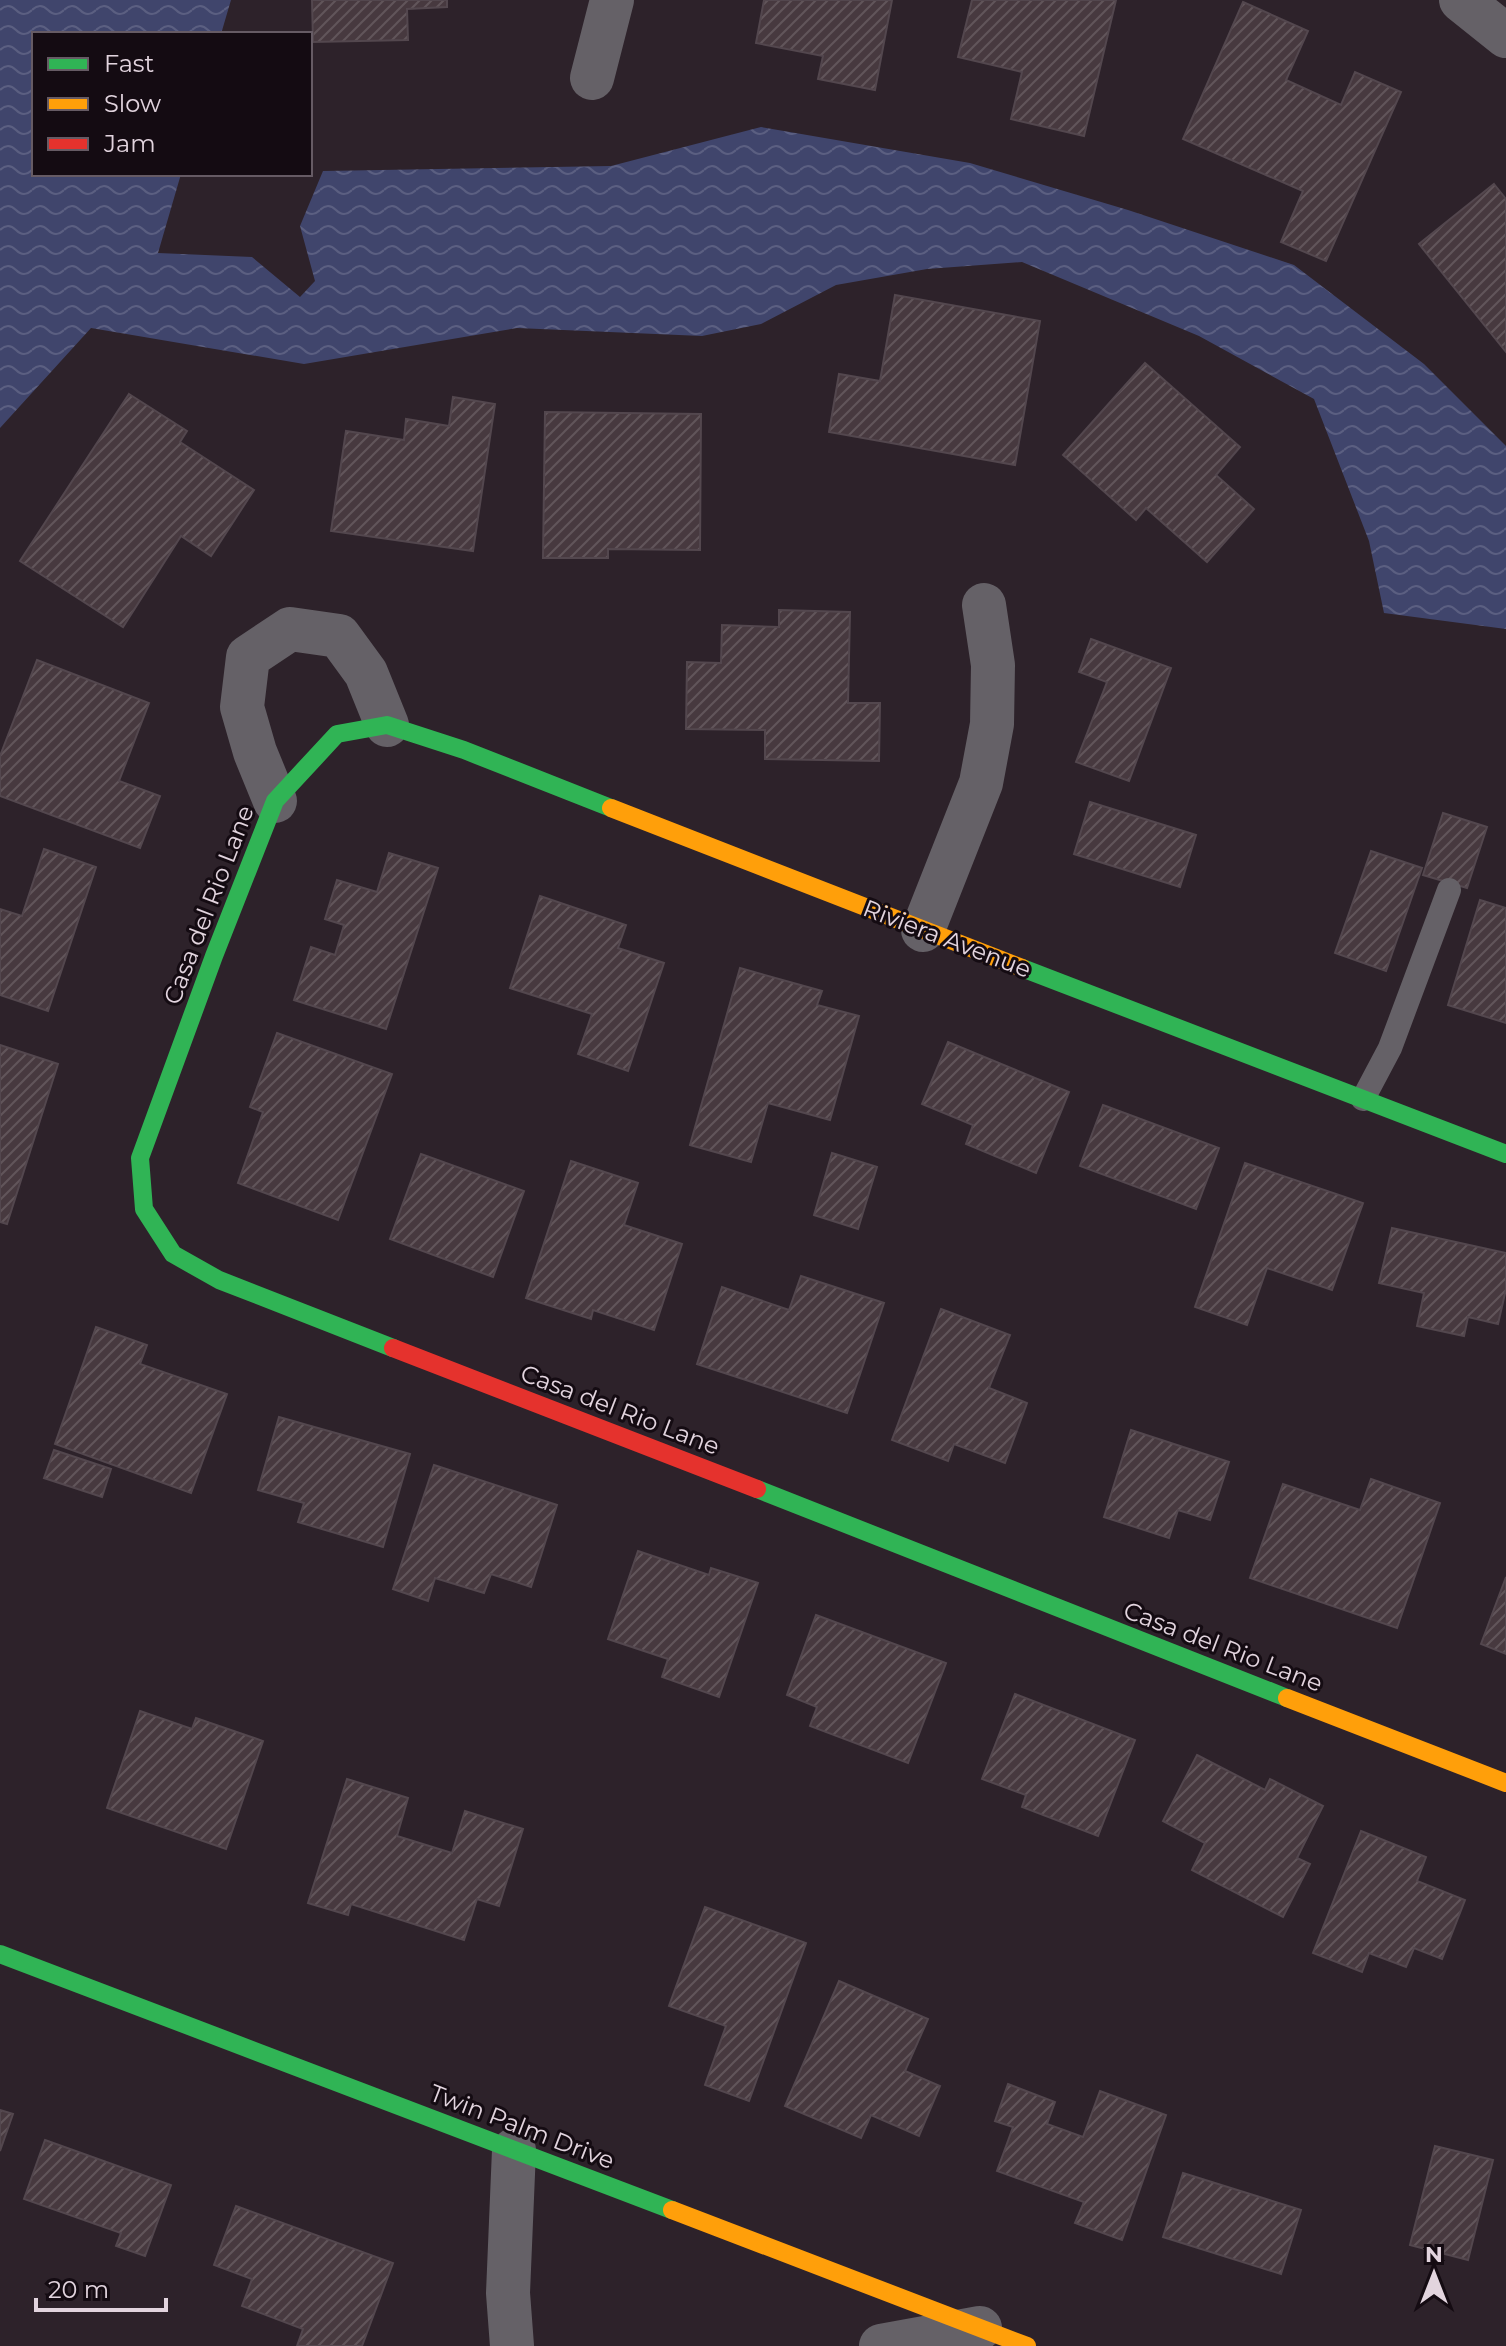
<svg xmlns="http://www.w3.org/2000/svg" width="1506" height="2346" viewBox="0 0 1506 2346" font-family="Montserrat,sans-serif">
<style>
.water{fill:url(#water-waves)}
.building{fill:url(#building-hatch);stroke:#53474e;stroke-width:2}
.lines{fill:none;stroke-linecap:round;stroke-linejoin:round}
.lane{stroke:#656167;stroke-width:24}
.street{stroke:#656167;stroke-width:44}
.fast{stroke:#30b455;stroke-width:18}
.slow{stroke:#ff9f0a;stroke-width:18}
.jam{stroke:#e5322d;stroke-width:18}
.labels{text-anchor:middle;stroke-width:6;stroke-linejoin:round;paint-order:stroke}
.street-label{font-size:24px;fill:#e2d4de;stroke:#140b12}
</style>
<defs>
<pattern id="water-waves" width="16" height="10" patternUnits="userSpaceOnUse" patternTransform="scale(2)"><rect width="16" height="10" fill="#40456c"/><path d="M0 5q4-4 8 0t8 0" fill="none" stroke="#5b5f81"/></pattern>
<pattern id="building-hatch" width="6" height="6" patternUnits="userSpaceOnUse" patternTransform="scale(2)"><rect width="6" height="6" fill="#47393f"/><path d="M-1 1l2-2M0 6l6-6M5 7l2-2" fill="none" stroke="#61555a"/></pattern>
</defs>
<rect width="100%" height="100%" fill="#2d222a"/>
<path class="water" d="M0,0H231L221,34H34V174H181L158,253L252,257L300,297L315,281L300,226L323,171L611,166L761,127L970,163L1128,210L1294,265L1424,364L1506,446V629L1384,613L1369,541L1314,399L1199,336L1022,262L927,269L836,285L761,324L702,336L517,328L304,364L91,328L0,428Z"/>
<g class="building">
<path d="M312,0H447V7L407,9L408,40L313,42Z"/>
<path d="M764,0H892L875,90L818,79L823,56L756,43Z"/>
<path d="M972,0H1116L1084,136L1011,119L1022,72L958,57Z"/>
<path d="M1243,2L1308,31L1286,80L1341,105L1355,72L1401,92L1326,261L1281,242L1303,191L1183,139Z"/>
<path d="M1494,184L1506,199V352L1419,244Z"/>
<path d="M895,295L1040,321L1015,465L829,432L839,374L880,381Z"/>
<path d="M1145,363L1240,447L1216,475L1254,509L1207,562L1146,508L1136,520L1063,455Z"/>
<path d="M129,394L187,431L180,442L254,490L211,556L181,536L123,627L20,561Z"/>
<path d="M453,397L495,404L473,551L331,531L346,431L404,440L406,419L449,426Z"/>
<path d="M545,412L701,414L700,550L608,549V558H543Z"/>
<path d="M779,610L850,612L848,703H880L879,761L765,759V730L686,729L687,662L721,663L722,625L779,627Z"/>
<path d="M1091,639L1171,668L1129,781L1076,762L1107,682L1079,672Z"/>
<path d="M37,660L149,703L119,781L160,796L140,848L0,796V756Z"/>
<path d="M1090,802L1196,835L1180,887L1074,854Z"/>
<path d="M1443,813L1487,827L1467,888L1423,875Z"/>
<path d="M44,849L96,867L48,1011L0,995V909L22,916Z"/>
<path d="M1371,851L1422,868L1386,971L1335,953Z"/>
<path d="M389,853L438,868L386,1029L294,1000L311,947L335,955L344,925L325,919L337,880L377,892Z"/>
<path d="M540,896L626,925L618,948L664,963L628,1071L578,1054L592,1014L510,988Z"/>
<path d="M1480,900L1506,908V1023L1448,1005Z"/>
<path d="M740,968L822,991L817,1005L859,1016L830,1120L768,1103L751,1162L690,1145Z"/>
<path d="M277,1033L392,1074L338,1220L238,1183L263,1112L250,1107Z"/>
<path d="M948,1042L1069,1092L1036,1173L966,1144L973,1125L922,1104Z"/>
<path d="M0,1045L58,1064L7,1224L0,1222Z"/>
<path d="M1103,1105L1219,1148L1196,1209L1080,1166Z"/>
<path d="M832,1153L877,1167L858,1229L814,1215Z"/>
<path d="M421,1154L524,1191L493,1277L390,1239Z"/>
<path d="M571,1161L638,1183L624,1225L682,1244L654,1330L593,1310L591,1319L526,1298Z"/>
<path d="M1245,1163L1363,1203L1332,1290L1267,1268L1247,1325L1195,1307Z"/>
<path d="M1392,1228L1506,1253V1289L1498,1324L1468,1317L1464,1336L1417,1326L1424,1293L1379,1283Z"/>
<path d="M801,1276L884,1303L847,1413L697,1364L722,1287L789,1310Z"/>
<path d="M941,1309L1010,1335L989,1388L1027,1403L1005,1463L954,1444L948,1461L892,1440Z"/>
<path d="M96,1327L147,1345L140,1364L227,1394L191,1493L55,1444Z"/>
<path d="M279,1417L410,1454L383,1547L298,1522L304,1503L258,1490Z"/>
<path d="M1131,1430L1229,1462L1210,1520L1178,1510L1169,1538L1104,1517Z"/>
<path d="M54,1450L111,1469L102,1497L44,1478Z"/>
<path d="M434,1465L557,1505L531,1587L491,1574L484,1593L435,1578L428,1601L393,1589Z"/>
<path d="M1371,1479L1440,1503L1397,1628L1250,1578L1283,1484L1360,1510Z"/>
<path d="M638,1551L709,1575L711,1568L758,1583L719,1697L662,1677L668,1659L608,1639Z"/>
<path d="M1506,1577V1654L1481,1644Z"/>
<path d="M816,1615L946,1663L908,1763L810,1726L817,1707L787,1695Z"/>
<path d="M1015,1694L1135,1740L1098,1836L1022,1807L1026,1795L982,1779Z"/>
<path d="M140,1711L192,1729L196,1718L263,1741L226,1849L107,1808Z"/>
<path d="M1197,1755L1265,1790L1270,1779L1323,1806L1297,1858L1310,1864L1283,1917L1192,1870L1205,1843L1163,1821Z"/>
<path d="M347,1779L408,1798L397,1836L452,1853L465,1811L523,1829L499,1906L477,1899L464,1940L351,1904L348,1915L308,1903Z"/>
<path d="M1361,1831L1426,1857L1417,1881L1465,1900L1442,1959L1414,1948L1406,1967L1369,1953L1362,1972L1313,1953Z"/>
<path d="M705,1907L806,1943L749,2101L705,2085L726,2026L669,2006Z"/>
<path d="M839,1981L928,2019L905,2071L940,2086L919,2136L871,2115L861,2138L785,2106Z"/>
<path d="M1008,2084L1055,2102L1047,2124L1083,2137L1100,2091L1166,2115L1122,2240L1075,2223L1084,2202L997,2171L1013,2127L995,2121Z"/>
<path d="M0,2110L13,2114L0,2151Z"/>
<path d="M45,2140L171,2185L145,2256L116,2246L121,2233L24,2199Z"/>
<path d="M1435,2146L1493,2160L1468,2260L1410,2245Z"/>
<path d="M1183,2173L1301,2210L1281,2274L1163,2237Z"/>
<path d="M236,2206L393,2263L362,2346H297L303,2329L242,2306L252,2279L214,2265Z"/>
</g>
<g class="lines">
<path class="lane" d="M1363,1099L1390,1048L1449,890"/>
<g class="street">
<path d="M1461,0L1506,36"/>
<path d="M592,78L612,0"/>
<path d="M275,801L255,752L242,707L248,657L290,629L339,636L366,673L387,725"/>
<path d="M923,930L981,783L992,724L993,665L984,605"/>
<path d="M512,2346L508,2293L514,2150"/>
<path d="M881,2346L980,2328"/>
</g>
<g class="fast">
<path d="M1022,968L1506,1154"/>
<path d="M393,1348L219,1280L173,1254L144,1209L140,1158L214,956L275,801L337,734L387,725L464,750L611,808"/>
<path d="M757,1489L1287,1698"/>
<path d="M0,1954L672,2210"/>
</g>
<g class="slow">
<path d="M611,808L1022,968"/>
<path d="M1287,1698L1506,1783"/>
<path d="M672,2210L1027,2346"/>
</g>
<path class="jam" d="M393,1348L757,1489"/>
</g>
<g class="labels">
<g class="street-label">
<text transform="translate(209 905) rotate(-69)" y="8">Casa del Rio Lane</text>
<text transform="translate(947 939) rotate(21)" y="8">Riviera Avenue</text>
<text transform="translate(620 1410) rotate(21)" y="8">Casa del Rio Lane</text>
<text transform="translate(1223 1647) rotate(21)" y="8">Casa del Rio Lane</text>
<text transform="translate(522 2127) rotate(21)" y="8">Twin Palm Drive</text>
</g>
</g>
<rect x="32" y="32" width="280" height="144" fill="#140b12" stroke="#665b64" stroke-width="2"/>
<rect x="48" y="58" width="40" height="12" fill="#30b455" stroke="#665b64" stroke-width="2"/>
<text x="104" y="72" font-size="24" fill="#e2d4de">Fast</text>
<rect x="48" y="98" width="40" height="12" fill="#ff9f0a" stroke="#665b64" stroke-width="2"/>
<text x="104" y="112" font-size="24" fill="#e2d4de">Slow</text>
<rect x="48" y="138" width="40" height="12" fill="#e5322d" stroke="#665b64" stroke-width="2"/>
<text x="104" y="152" font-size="24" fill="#e2d4de">Jam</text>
<g transform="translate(1434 2274)" stroke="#140b12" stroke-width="6" paint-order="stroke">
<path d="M0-6L14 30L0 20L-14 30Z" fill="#e2d4de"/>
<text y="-12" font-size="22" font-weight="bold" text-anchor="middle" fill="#e2d4de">N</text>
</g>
<path d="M36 2298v12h130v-12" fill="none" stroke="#e2d4de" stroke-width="4"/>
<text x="48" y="2298" font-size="24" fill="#e2d4de" stroke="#140b12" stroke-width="6" paint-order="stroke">20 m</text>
</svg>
